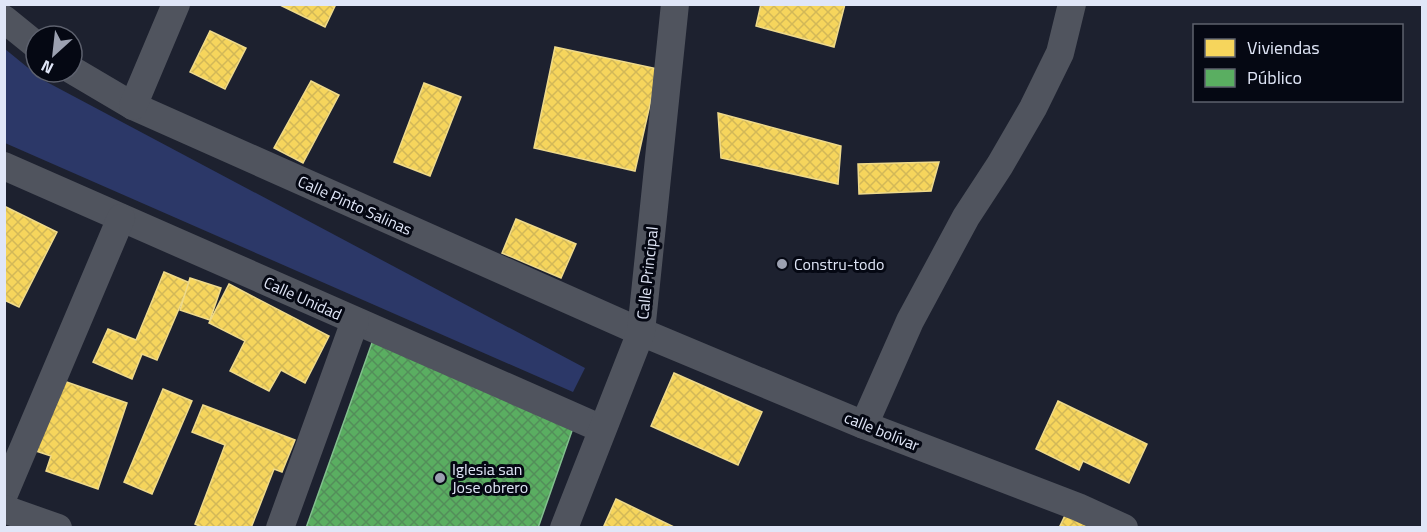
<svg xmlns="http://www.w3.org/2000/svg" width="1427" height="532" viewBox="0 0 1427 532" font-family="'Titillium Web',sans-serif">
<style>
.green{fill:#2c3868}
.homes{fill:url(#homes-cross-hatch);stroke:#efda8a;stroke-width:1.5}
.public{fill:url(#public-cross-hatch);stroke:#82bf8e;stroke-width:1.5}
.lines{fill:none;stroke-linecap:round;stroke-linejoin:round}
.minor{stroke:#50545e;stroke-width:28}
.poi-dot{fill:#9ca1b1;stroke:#050813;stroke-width:2}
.labels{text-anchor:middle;stroke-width:6;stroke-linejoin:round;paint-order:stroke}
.street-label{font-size:16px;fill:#e0e6f7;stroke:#050813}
.poi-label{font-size:16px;fill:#e0e6f7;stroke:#050813;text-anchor:start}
</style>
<defs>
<pattern id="homes-cross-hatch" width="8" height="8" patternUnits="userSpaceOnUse" patternTransform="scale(1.5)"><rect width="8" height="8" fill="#f6d55c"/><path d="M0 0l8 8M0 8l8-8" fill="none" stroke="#d2b858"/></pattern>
<pattern id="public-cross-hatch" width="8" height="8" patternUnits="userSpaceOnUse" patternTransform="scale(1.5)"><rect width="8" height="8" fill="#5aae61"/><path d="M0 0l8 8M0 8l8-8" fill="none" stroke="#538e5a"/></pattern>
</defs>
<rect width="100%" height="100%" fill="#1d212f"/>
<path class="green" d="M5,49L43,80L585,368L573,392L5,143Z"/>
<g class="homes">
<path d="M278,4H336L325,27Z"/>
<path d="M761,4H845L834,47L756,26Z"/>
<path d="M210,31L246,48L225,89L190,72Z"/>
<path d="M555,47L658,69L635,171L534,148Z"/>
<path d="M311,81L339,95L303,163L274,148Z"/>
<path d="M424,83L461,97L430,176L394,162Z"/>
<path d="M718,113L841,146L838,184L721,158Z"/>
<path d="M939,162L931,191L859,194L858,164Z"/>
<path d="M4,206L57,232L19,307L4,300Z"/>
<path d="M516,219L576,244L561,278L502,253Z"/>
<path d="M164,272L190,283L157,360L142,354L132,379L93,362L108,329L136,340Z"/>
<path d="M190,278L221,288L210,320L180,310Z"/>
<path d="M229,284L329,336L305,383L281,370L269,391L230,371L245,341L209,323Z"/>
<path d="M674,373L762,412L738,465L651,426Z"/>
<path d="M58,379L127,403L98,489L46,471L51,456L33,450Z"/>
<path d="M163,389L192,401L152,494L124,482Z"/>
<path d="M1058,401L1147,444L1129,483L1083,461L1079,470L1036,449Z"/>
<path d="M203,405L295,440L282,472L274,469L251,528H204L195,524L225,445L192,432Z"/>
<path d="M616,499L676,528H603Z"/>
<path d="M1070,505L1098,528H1059Z"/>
</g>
<path class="public" d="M373,340L573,428L538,528H306Z"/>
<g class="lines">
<g class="minor">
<path d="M4,19L36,45"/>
<path d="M72,70L133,106L641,332L864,425L1078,507L1124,528"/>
<path d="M133,106L176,4"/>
<path d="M4,166L602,429"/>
<path d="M864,425L910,321L966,217L1000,165L1033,108L1060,53L1072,4"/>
<path d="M4,494L121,218"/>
<path d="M4,509L58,528"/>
<path d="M280,528L355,321"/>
<path d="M564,528L641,332L675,4"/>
</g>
</g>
<g class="poi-dot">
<circle cx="782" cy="264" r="6"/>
<circle cx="440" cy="478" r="6"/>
</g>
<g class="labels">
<g class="street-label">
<text transform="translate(355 205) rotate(24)" y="6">Calle Pinto Salinas</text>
<text transform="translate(647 273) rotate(-84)" y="6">Calle Principal</text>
<text transform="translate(303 298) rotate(24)" y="6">Calle Unidad</text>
<text transform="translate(882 431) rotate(22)" y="6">calle bolívar</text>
</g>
<g class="poi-label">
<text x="794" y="270">Constru-todo</text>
<text x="452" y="475">Iglesia san<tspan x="452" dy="18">Jose obrero</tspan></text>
</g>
</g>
<rect width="1427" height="532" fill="none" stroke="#e0e6f7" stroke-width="12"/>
<rect x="1193" y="24" width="210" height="78" fill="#050813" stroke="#5d616e" stroke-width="1.5"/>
<rect x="1205" y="39" width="30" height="18" fill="#f6d55c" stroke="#5d616e" stroke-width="1.5"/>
<text x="1247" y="54" font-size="18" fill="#e0e6f7">Viviendas</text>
<rect x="1205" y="69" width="30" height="18" fill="#5aae61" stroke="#5d616e" stroke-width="1.5"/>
<text x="1247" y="84" font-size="18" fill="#e0e6f7">Público</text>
<g transform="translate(54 54) rotate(207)"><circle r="28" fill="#050813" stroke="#5d616e" stroke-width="1.5"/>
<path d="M0-4.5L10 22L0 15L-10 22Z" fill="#9ca1b1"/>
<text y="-9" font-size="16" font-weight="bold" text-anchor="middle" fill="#e0e6f7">N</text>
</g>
</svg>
